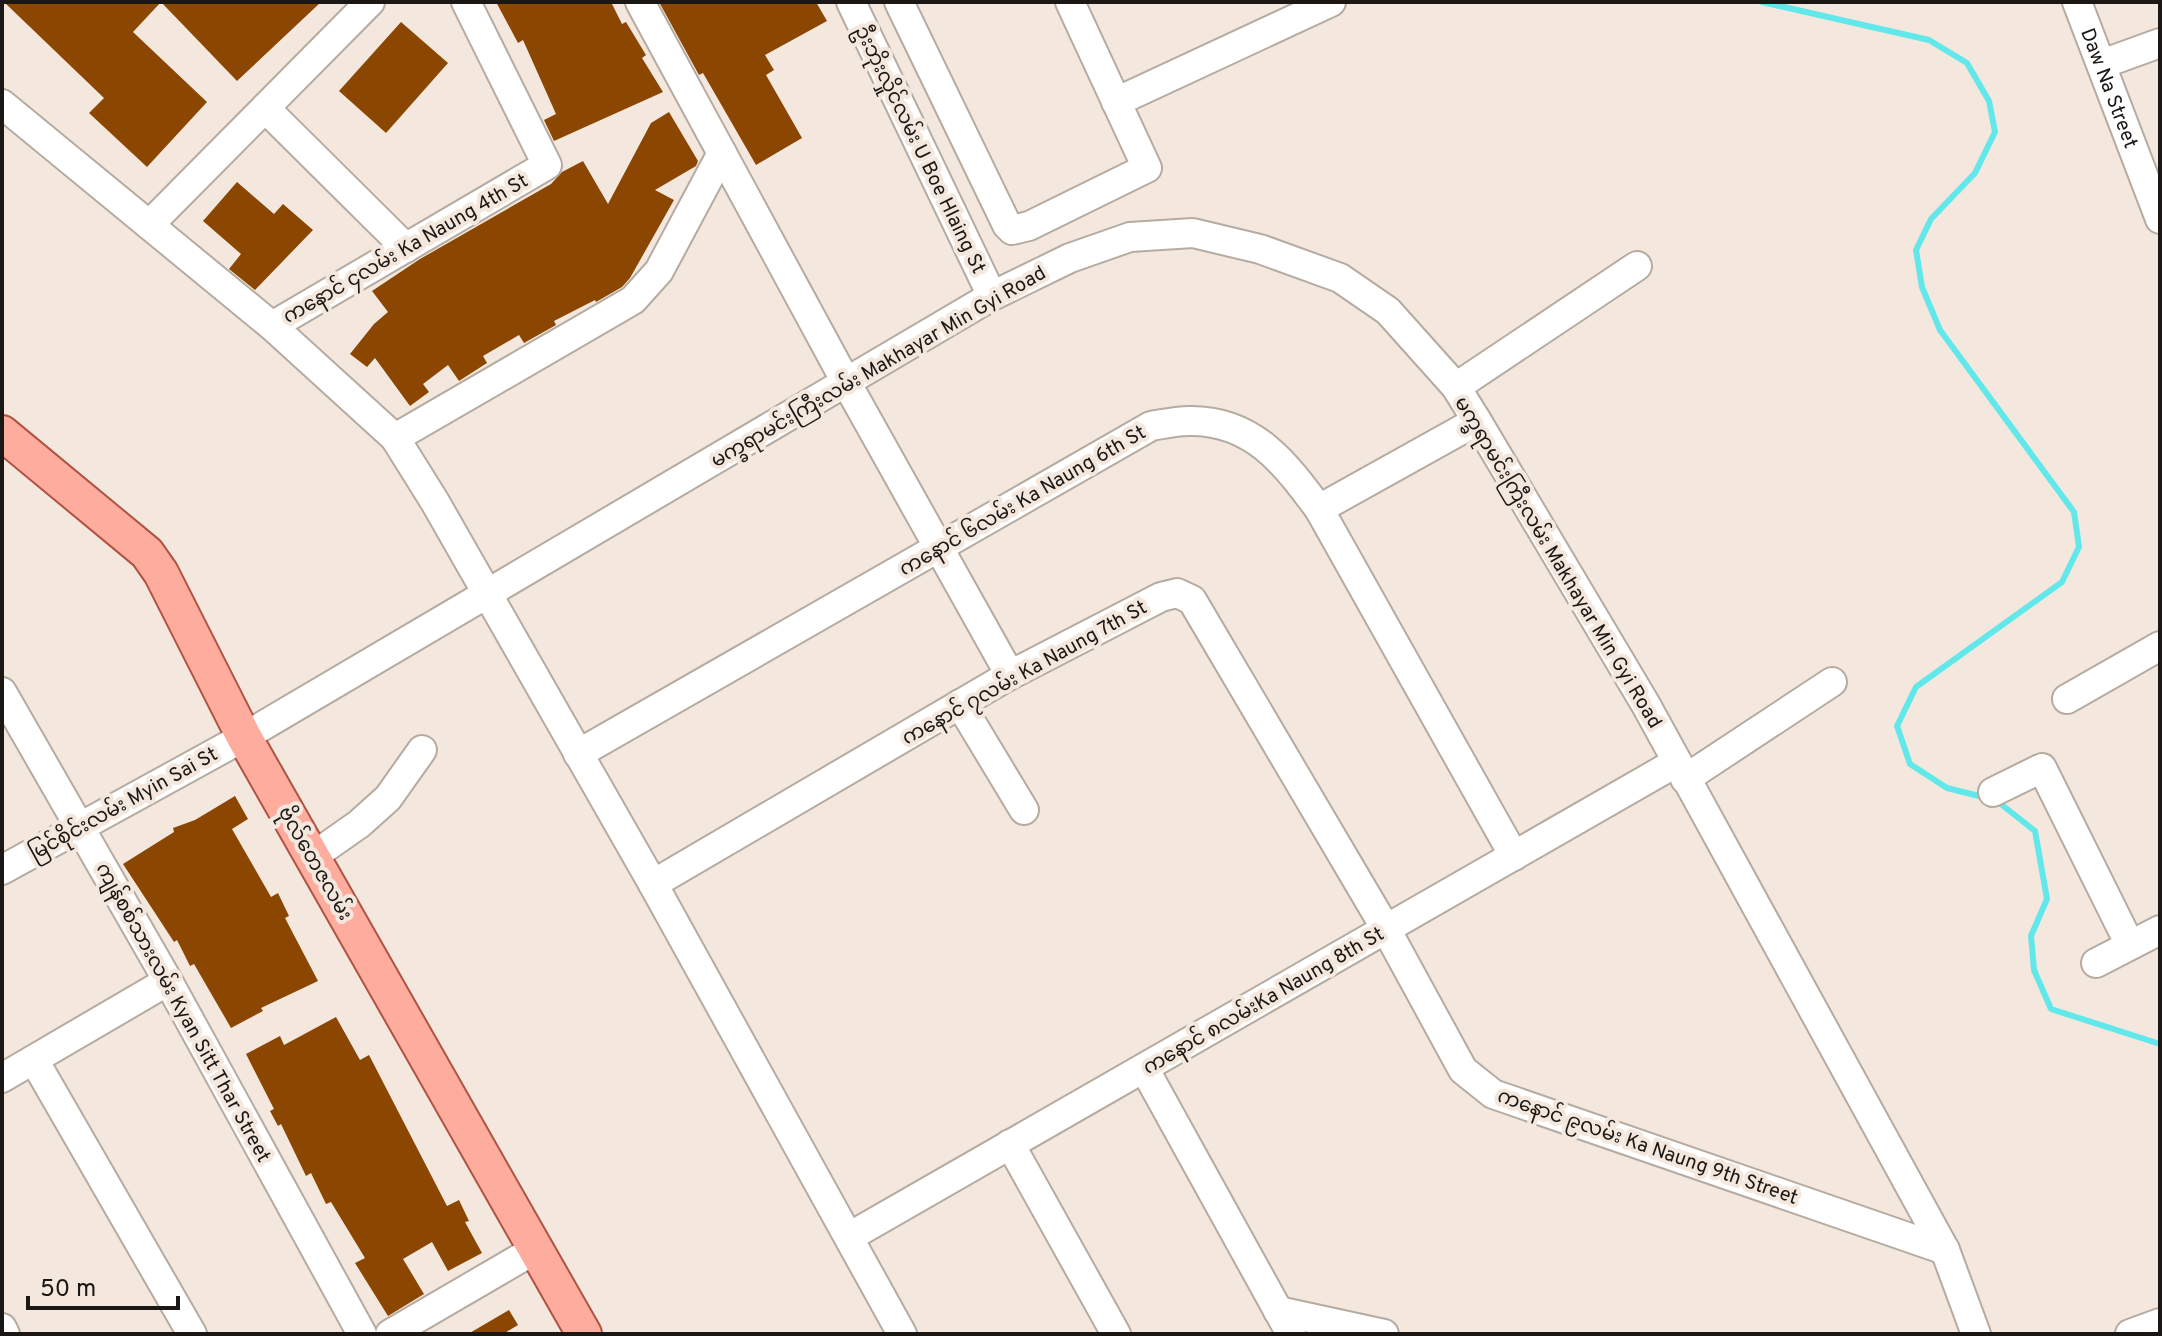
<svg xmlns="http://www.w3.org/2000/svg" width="2162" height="1336" viewBox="0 0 2162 1336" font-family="Overpass,'Noto Sans Myanmar',sans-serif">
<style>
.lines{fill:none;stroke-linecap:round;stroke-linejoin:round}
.stream{stroke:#62e8eb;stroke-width:6}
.building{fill:#8b4601}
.minor-casing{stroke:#b5aba1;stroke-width:32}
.major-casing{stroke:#af5343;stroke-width:38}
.minor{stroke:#fff;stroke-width:28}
.major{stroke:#feac9d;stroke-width:34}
.labels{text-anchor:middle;stroke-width:8;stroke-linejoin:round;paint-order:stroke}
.street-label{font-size:20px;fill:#1b1714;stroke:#f4e8de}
</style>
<rect width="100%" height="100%" fill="#f4e8de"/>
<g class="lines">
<g class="stream">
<path d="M1762,2L1929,40L1967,63L1989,101L1995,132L1975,173L1931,219L1916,250L1922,287L1940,330L2074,512L2079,547L2062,582L1916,687L1897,726L1910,764L1947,788L1987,798"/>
<path d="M1997,801L2035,831L2047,899L2031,936L2034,970L2051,1009L2160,1044"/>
</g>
</g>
<g class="building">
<path d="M4,2H321L237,81L161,2L133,32L207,102L147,167L89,113L104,98Z"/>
<path d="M496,2H611L622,24L626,22L646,55L642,58L663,92L554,141L544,120L556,114L523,40L518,43Z"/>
<path d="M659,2H816L827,21L765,55L774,70L766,75L802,138L756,165L703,73L699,75Z"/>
<path d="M401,22L448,63L386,133L339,91Z"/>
<path d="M669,112L698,161L696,166L655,190L674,200L630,278L622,287L596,302L595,300L554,321L556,325L524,343L519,335L483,356L487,363L459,381L448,365L423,384L429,392L410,406L375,358L367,367L350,354L374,324L388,312L372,291L420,259L551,184L562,172L583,161L608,204L651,123Z"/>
<path d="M237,182L274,214L283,204L313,230L255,290L229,269L241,254L203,221Z"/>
<path d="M235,796L248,819L232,829L271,897L278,893L289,916L285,918L318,981L261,1008L263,1011L231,1028L194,964L190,966L177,940L174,942L123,864L174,832L173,828L195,820Z"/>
<path d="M336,1017L360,1060L369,1055L447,1206L459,1200L469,1221L465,1222L482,1253L448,1271L432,1242L403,1259L424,1294L388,1316L355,1263L365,1258L331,1202L326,1204L311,1173L306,1176L281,1124L278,1126L270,1111L274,1109L246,1054L280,1036L284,1045Z"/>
<path d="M509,1310L518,1325L503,1334H468Z"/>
</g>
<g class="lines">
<defs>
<g id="minor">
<path d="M640,2L846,382L1010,675"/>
<path d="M851,2L992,296"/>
<path d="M899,2L1007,225L1012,230L1029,226L1147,168L1070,2"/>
<path id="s1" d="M2077,2L2160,219"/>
<path d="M2102,64L2160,43"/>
<path d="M1116,102L1331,2"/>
<path d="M2,104L272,326L395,438L435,502L653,884L902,1334"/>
<path d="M265,108L406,248"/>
<path d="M149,225L370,2"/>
<path d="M272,326L547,165L466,2"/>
<path d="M1456,387L1637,266"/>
<path d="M395,438L633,300L659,271L722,153"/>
<path d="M1319,509L1477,421"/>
<path d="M2,692L168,981L362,1334"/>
<path d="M2067,699L2160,646"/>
<path d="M960,704L1024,810"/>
<path d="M578,754L1151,426C1163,424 1176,421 1189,421C1253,420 1285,463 1319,509L1514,856"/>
<path d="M1685,779L1832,682"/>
<path d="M1993,792L2042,768L2130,945"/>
<path d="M312,857L359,824L388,798L422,750"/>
<path d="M2,870L244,737L992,296L1070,258L1130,237L1193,233L1260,249L1340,278L1388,311L1456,387L1477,421L1646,705L1945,1250L1976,1334"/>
<path d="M653,884L1010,675L1161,597L1177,593L1192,600L1386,929L1463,1070L1493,1094L1945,1250"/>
<path d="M2096,963L2160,930"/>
<path d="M34,1060L192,1334"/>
<path d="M1144,1068L1291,1334"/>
<path d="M2,1078L168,981"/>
<path d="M1010,1144L1116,1334"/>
<path d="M849,1237L1677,762"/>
<path d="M1278,1311L1384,1334"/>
<path d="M2,1328L5,1334"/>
<path d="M390,1334L536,1249"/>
<path d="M2130,1334L2160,1323"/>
</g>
<path id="major" d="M2,433L147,553L161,573L244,737L584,1334"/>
</defs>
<use href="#minor" class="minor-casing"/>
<use href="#major" class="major-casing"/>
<use href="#minor" class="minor"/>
<use href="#major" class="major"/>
</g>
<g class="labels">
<g class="street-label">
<text dy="7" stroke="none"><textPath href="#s1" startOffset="92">Daw Na Street</textPath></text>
<text transform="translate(921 149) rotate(64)" y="7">ဦးဘိုးလှိုင်လမ်း U Boe Hlaing St</text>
<text transform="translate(405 248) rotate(-30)" y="7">ကနောင် ၄လမ်း Ka Naung 4th St</text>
<text transform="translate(878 366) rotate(-30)" y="7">မက္ခရာမင်းကြီးလမ်း Makhayar Min Gyi Road</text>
<text transform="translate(1022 500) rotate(-30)" y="7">ကနောင် ၆လမ်း Ka Naung 6th St</text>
<text transform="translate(1559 562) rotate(59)" y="7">မက္ခရာမင်းကြီးလမ်း Makhayar Min Gyi Road</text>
<text transform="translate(1024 672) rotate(-29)" y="7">ကနောင် ၇လမ်း Ka Naung 7th St</text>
<text transform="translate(123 803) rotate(-29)" y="7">မြင်စိုင်းလမ်း Myin Sai St</text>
<text transform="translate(316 863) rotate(60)" y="7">ဗိုလ်တေဇလမ်း</text>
<text transform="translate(1263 1000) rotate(-30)" y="7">ကနောင် ၈လမ်းKa Naung 8th St</text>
<text transform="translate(184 1012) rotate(61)" y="7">ကျန်စစ်သားလမ်း Kyan Sitt Thar Street</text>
<text transform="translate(1648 1146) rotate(19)" y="7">ကနောင် ၉လမ်း Ka Naung 9th Street</text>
</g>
</g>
<rect width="2162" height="1336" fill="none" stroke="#1b1714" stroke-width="8"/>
<path d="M28 1296v12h150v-12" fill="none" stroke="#1b1714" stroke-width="4"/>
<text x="40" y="1296" font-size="24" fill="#1b1714" stroke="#f4e8de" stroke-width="6" paint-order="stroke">50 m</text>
</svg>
